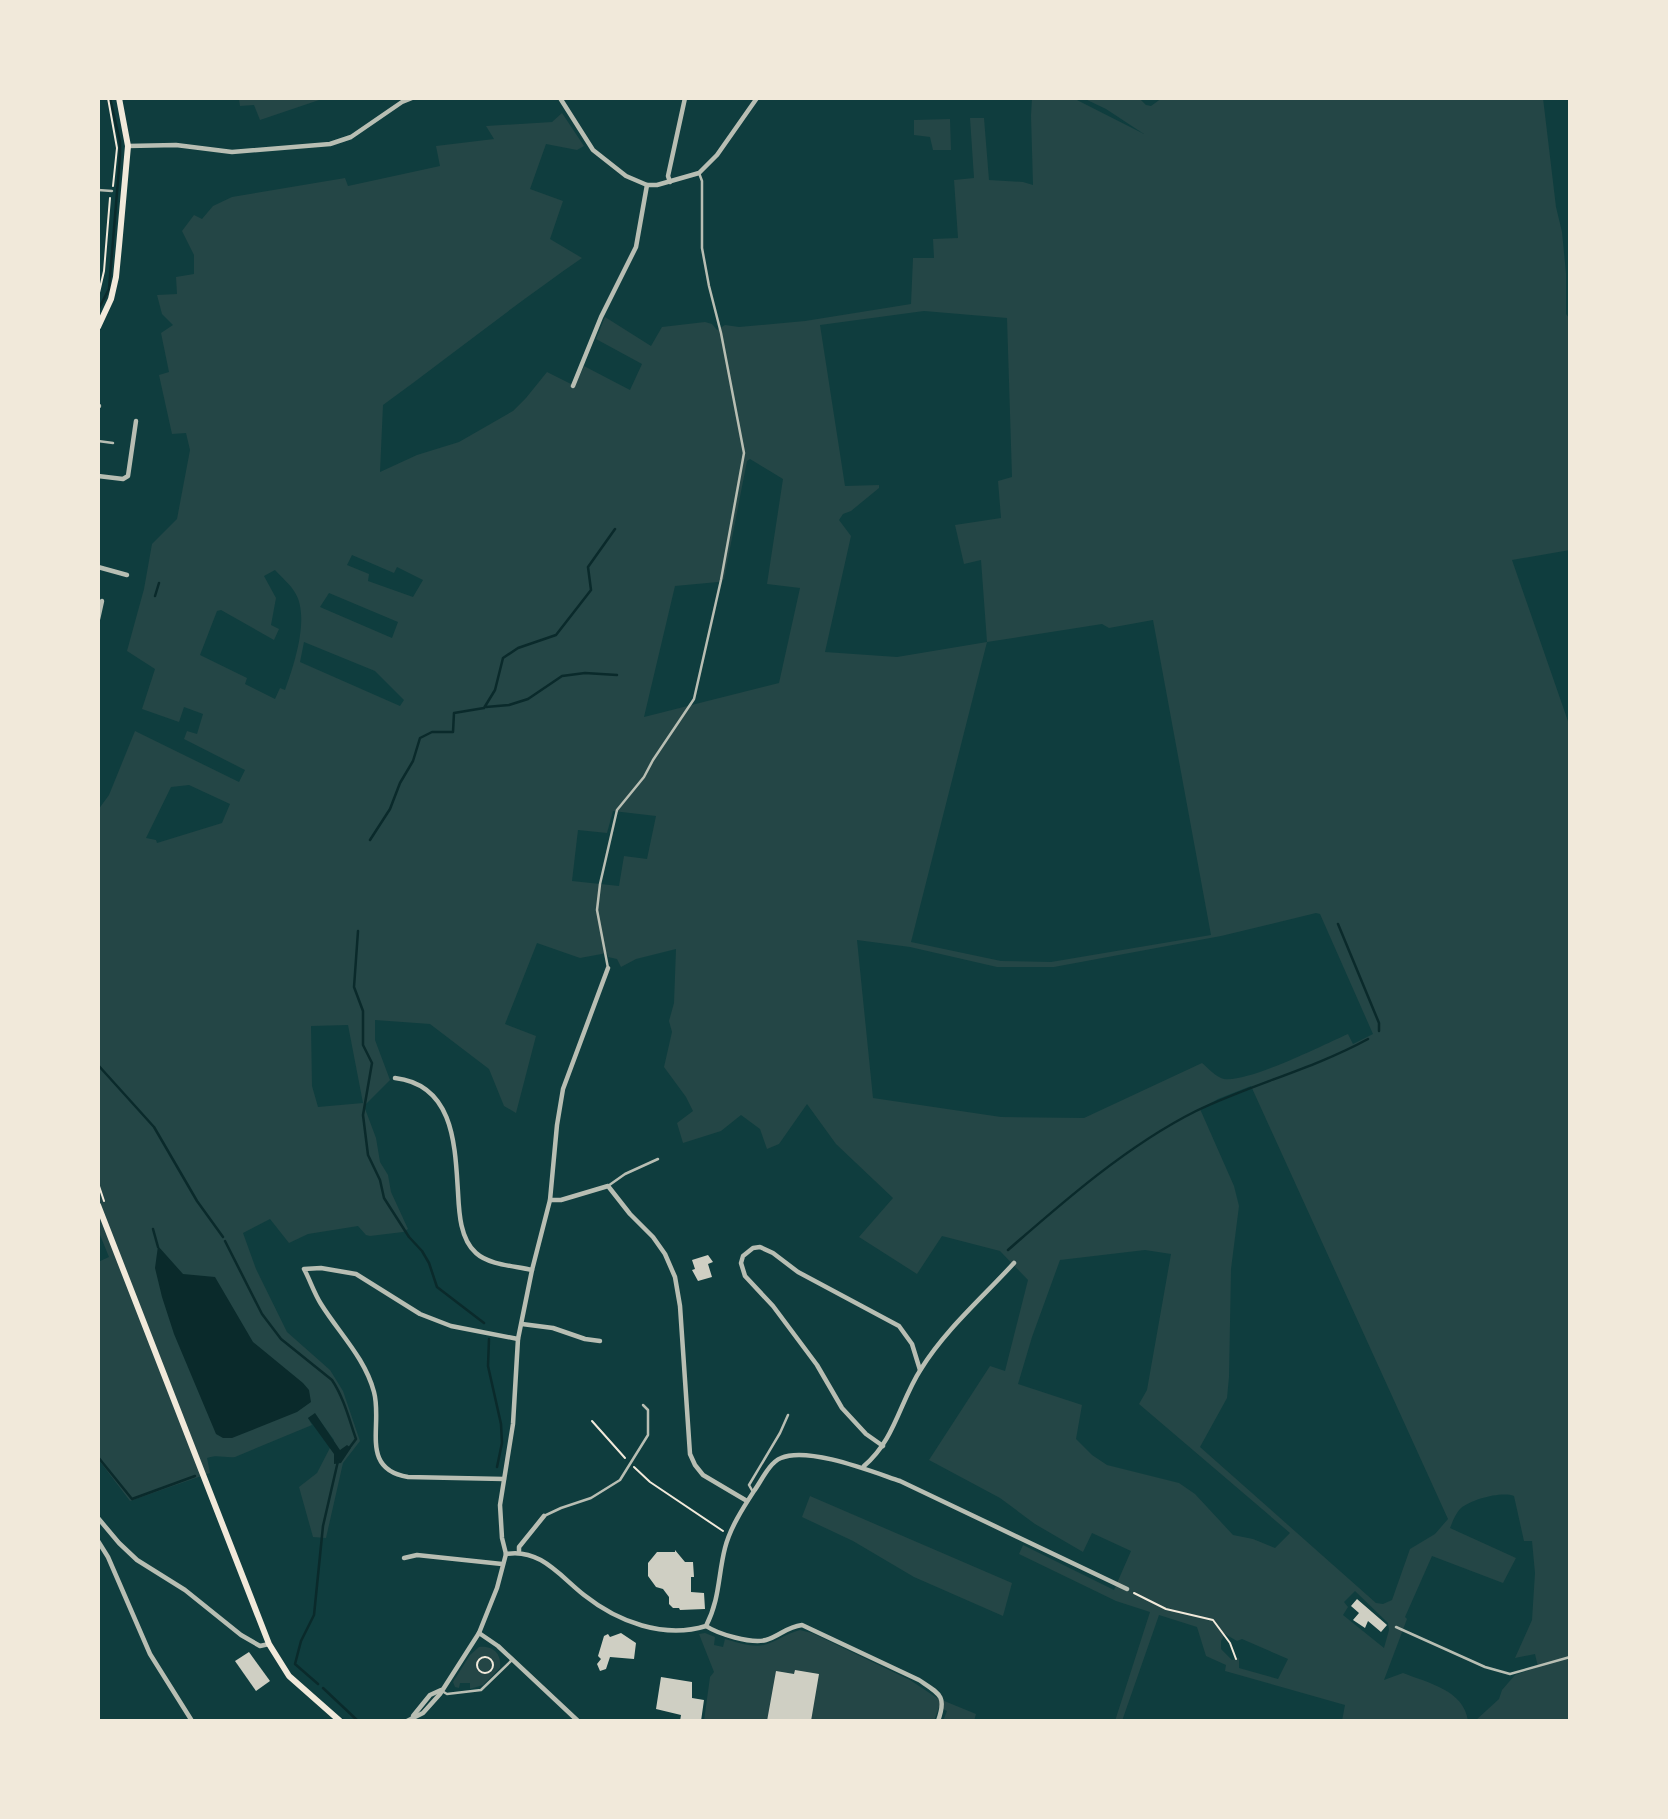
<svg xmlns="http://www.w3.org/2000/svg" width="1668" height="1819" viewBox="0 0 1668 1819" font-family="Karla,sans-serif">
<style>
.green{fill:#244646;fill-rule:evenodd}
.water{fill:#0a2a2b}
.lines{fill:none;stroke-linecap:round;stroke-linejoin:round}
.stream{stroke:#0a2a2b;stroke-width:2.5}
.building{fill:#cfcfc3}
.path{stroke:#f1e9da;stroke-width:2}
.service{stroke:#b8beb3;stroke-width:2.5}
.minor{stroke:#b8beb3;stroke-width:4.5}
.secondary{stroke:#f1e9da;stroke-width:6}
</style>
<rect width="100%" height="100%" fill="#0f3d3e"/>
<g class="green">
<path d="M231,98H325L260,120L254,105L240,106L239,99Z"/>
<path d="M1032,98H1073L1144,134L1106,109L1083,98H1139L1146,105L1151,106L1162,98H1543L1556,207L1562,232L1566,273V314L1570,319V550L1512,560L1570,727V1721H1475L1499,1699L1502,1690L1515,1675L1538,1667L1535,1654L1515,1658L1532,1620L1535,1573L1532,1541H1524L1514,1496C1502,1491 1472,1499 1461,1508C1455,1514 1453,1521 1450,1528L1516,1558L1503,1583L1432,1556L1405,1617L1407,1619L1384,1680L1403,1673C1428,1683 1464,1690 1468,1721H1342L1345,1705L1225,1671L1226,1665L1206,1656L1197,1627L1159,1615L1122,1721H1115L1150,1612L1116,1601L1019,1554L1023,1545L1114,1590L1131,1551L1092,1533L1083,1552L1035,1524L1000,1498L929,1460L990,1366L1005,1371L1028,1280L1000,1251L942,1236L917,1274L859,1237L893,1198L836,1144L807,1104L779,1144L767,1149L760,1129L741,1115L721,1131L683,1143L677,1123L693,1111L686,1097L664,1067L672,1032L669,1021L674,1003L676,949L636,959L621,967L617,959L608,957L607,953L580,958L537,943L505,1024L536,1036L516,1113L504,1106L489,1069L430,1024L375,1020V1040L390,1080L364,1106L376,1138L380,1162L388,1175L391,1192L408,1229L403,1232L370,1236L366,1235L358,1226L308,1234L289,1243L270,1219L243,1233L256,1269L287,1332L330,1370L343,1391L360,1441L343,1463L326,1538L313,1537L299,1487L317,1473L334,1440L315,1414L308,1418L312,1425L235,1457C224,1458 217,1454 207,1458L210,1473L130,1501L98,1459V1262L109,1257L98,1230V810L109,795L135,731L239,782L245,770L184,739L187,731L197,734L203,714L184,707L179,722L142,709L155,669L127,651L144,589L152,544L177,519L190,450L186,433L172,434L159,375L169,372L161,333L173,325L162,314L157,295L177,294L176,277L194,274V255L182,231L194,215L202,219L213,206L232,197L345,178L348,186L440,166L436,146L494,139L486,126L552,122L562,113L584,146L577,150L546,144L530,189L563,201L550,239L582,258C514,305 450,356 383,405L380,472L417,455L459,442L513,411L526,398L547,372L575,386L584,366L630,390L642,364L596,339L605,317L651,346L662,327L705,322L712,324L717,330L725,325L739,327L805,321L911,304L913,258H934L933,239L958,238L954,180L974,178L970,118H984L989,180L1023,182L1033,185L1031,116ZM924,311L1007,318L1012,477L998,481L1001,518L955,525L964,564L981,560L987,642L897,657L825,652L851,536L839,520L843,514L851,511L879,488V485L845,486L820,325ZM750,459L783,479L767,584L800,588L779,683L644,717L675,586L718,582L724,579L747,461ZM352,555L394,573L397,567L423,580L413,597L368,581L369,574L347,565ZM275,570C281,577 289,583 294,591C311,615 294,665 285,690L280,688L275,699L245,684L247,678L200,655L217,611L221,610L274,640L279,629L271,625L276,598L264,576ZM329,593L398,622L392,638L320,607ZM1153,620L1211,935L1051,962L1001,961L911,942L987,642L1102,624L1109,628ZM304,642L375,671L404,700L400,706L300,662ZM189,785L230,804L222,823L157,843L156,840L146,838L171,787ZM613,811L656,816L647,859L624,856L619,886L572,881L578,830L607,833ZM1316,913L1320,914L1373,1034L1353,1044L1348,1034C1323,1045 1248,1083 1224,1079C1216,1077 1209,1069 1202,1063L1084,1118L1001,1117L873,1098L857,940L910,947L997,967H1054L1221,936ZM348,1025L363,1103L318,1107L312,1086L311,1026ZM1251,1086L1448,1519L1435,1534L1410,1549L1392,1600L1383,1604L1376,1603L1200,1447L1227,1398L1229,1377L1231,1269L1239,1206L1234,1186L1200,1109L1218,1099ZM1145,1250L1171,1254L1147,1390L1139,1404L1290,1533L1275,1548L1253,1539L1233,1535L1195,1494L1179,1483L1107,1465L1092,1455L1076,1439L1082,1405L1018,1384L1032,1337L1060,1260ZM1355,1591L1388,1623L1389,1630L1384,1648L1343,1615L1348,1607L1344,1602ZM1225,1634L1237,1641L1242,1639L1288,1659L1278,1679L1239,1668V1658L1232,1660L1221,1649V1641Z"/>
<path d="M950,119L951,150H933L930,137L914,135V120Z"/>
<path d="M810,1496L1012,1583L1003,1616L914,1577L853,1541L802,1517Z"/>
<path d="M800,1630L812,1633L910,1680L937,1698L976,1714L974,1721H943L947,1711L939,1707L934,1721H704L710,1677L714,1672L699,1634L705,1633L715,1637L714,1645L723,1647L725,1639C736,1642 752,1648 764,1645C776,1642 787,1633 800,1630Z"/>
<path d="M479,1647C493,1645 502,1654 500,1668L483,1685L470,1689V1683H460L459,1688L455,1687L453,1682L470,1655Z"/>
</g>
<g class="water">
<path d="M158,1246L183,1274L215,1277L253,1342L303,1383L309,1390L311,1402L297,1412L232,1438H223L216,1434L174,1334L162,1297L155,1268Z"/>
<path d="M315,1413L340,1450L347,1445L351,1448L341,1463L334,1464V1454L308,1418Z"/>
</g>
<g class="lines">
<g class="stream">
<path d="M98,310L109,289L120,156V142L110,98"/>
<path d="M155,596L159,583"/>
<path d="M486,707L509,705L528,699L562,676L585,673L617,675"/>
<path d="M370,840L390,809L400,783L413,761L420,738L432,732H453L454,713L484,708L495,690L503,658L518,648L556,635L591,590L588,567L615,529"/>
<path d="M1338,924L1379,1023V1031"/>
<path d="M358,931L354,987L363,1011V1045L372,1063L363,1115L368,1155L380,1180L384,1198L409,1237L422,1251L429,1263L437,1287L484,1323"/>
<path d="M98,1065L154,1127L197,1201L223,1237"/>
<path d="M153,1229L158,1247"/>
<path d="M225,1241L262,1314L281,1339L332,1380C344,1398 349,1419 356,1439L350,1447"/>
<path d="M1008,1250C1064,1201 1128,1145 1196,1111C1252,1084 1313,1069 1368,1039"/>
<path d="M489,1339L488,1366L501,1424L502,1443L497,1467"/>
<path d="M98,1457L132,1499L195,1476"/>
<path d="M318,1684L295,1664L301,1641L314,1615L323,1526L338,1461"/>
<path d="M323,1688L358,1721"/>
</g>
</g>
<g class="building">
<path d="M708,1255L713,1262L708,1264L712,1277L698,1281L692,1270L695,1269L692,1260Z"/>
<path d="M675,1550L685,1562H693L694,1577H691V1592L704,1593L705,1609L680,1610L679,1608H673L669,1604V1597L663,1589L656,1587L648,1576V1563L657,1552H675Z"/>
<path d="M1357,1599L1387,1625L1381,1632L1368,1621L1365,1628L1353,1620L1359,1613L1351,1606Z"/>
<path d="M621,1633L636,1643L634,1659L610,1657L606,1669L600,1671L597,1664L601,1659L598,1656L604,1636L608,1634L610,1637Z"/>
<path d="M249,1652L270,1681L256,1691L235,1661Z"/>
<path d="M795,1670L819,1674L811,1721H767L776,1671L794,1674Z"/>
<path d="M661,1677L692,1682V1698L704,1700L701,1721H680L681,1715L656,1709Z"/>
</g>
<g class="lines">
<g class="path">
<path d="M108,98L117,148L113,186"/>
<path d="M98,297L104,271L110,198"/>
<path d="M98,1183L104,1201"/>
<path d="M592,1421L625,1458"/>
<path d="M634,1467L650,1482L723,1531"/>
<path d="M1134,1593L1166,1609L1213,1620L1230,1643L1236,1659"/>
<circle cx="485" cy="1665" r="8"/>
</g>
<g class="service">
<path d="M98,190L112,191"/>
<path d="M98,441L113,443"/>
<path d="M608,968L597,910L600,884L617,810L644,777L653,760L694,699L721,580L744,453L721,333L709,286L702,248V181L699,173"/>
<path d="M608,1186L625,1174L658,1159"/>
<path d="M753,1492L749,1485L780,1433L788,1415"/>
<path d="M544,1516L561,1508L591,1498L620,1480L648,1435V1410L643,1405"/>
<path d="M1396,1627L1485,1667L1510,1674L1570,1657"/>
<path d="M442,1691L447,1694L481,1690L513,1659"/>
</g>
<g class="minor">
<path d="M560,98L593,150L626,176L647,185H657L699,173L717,155L757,98"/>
<path d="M128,146L176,145L232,152L330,144L351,137L402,102L412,98"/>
<path d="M670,182L668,176L685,98"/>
<path d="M573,386L601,317L636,247L647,185"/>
<path d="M98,406H99"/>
<path d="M98,476L123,479L128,476L136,421"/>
<path d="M98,567L127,575"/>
<path d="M98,619L102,601"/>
<path d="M395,1078C454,1085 455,1145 458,1192C459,1212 460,1239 476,1253C489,1265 515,1266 532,1270"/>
<path d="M550,1200H561L608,1186L630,1214L653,1237L665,1254L675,1277L680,1306L690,1454L695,1465L703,1475L747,1501"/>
<path d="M522,1324L553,1328L585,1339L600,1341"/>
<path d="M883,1446L866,1434L842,1408L817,1365L773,1306L745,1276L741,1263L743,1256L753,1248L760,1247L773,1253L798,1272L899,1326L912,1344L920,1370"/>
<path d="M864,1466C895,1440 900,1401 921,1369C945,1330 983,1297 1014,1263"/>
<path d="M504,1479L408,1477C359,1469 383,1425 374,1392C365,1358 339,1333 321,1304C314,1293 310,1280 304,1269L321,1268L356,1274L420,1314L451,1326L518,1339"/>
<path d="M98,1518L119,1543L137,1560L185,1590L241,1635L260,1646L269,1644"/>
<path d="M98,1541L108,1557L150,1654L192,1721"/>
<path d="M519,1551V1547L544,1516"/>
<path d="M506,1554C540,1548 560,1576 584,1595C618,1622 664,1639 706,1626C720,1599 718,1575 725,1548C730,1528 743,1508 754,1491C762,1480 769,1463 781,1458C808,1446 873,1472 900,1481L1127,1589"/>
<path d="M506,1554L502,1538L500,1505L513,1424L518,1339L532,1270L550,1200L557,1125L563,1089L608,968"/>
<path d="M404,1558L417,1555L502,1564"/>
<path d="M706,1626C718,1634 751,1644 766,1640C780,1636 786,1627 802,1625L919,1680C940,1694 947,1696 938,1721"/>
<path d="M479,1633L498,1646L578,1721"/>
<path d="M413,1716L430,1695L441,1690"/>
<path d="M407,1721L423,1713L440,1694L479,1633L497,1588L506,1554"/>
</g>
<g class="secondary">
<path d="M98,327L111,299L116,277L119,246L128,146L119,98"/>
<path d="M98,1205L269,1644L289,1676L340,1721"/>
</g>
</g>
<rect width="1668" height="1819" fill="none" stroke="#f1e9da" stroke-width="200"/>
</svg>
